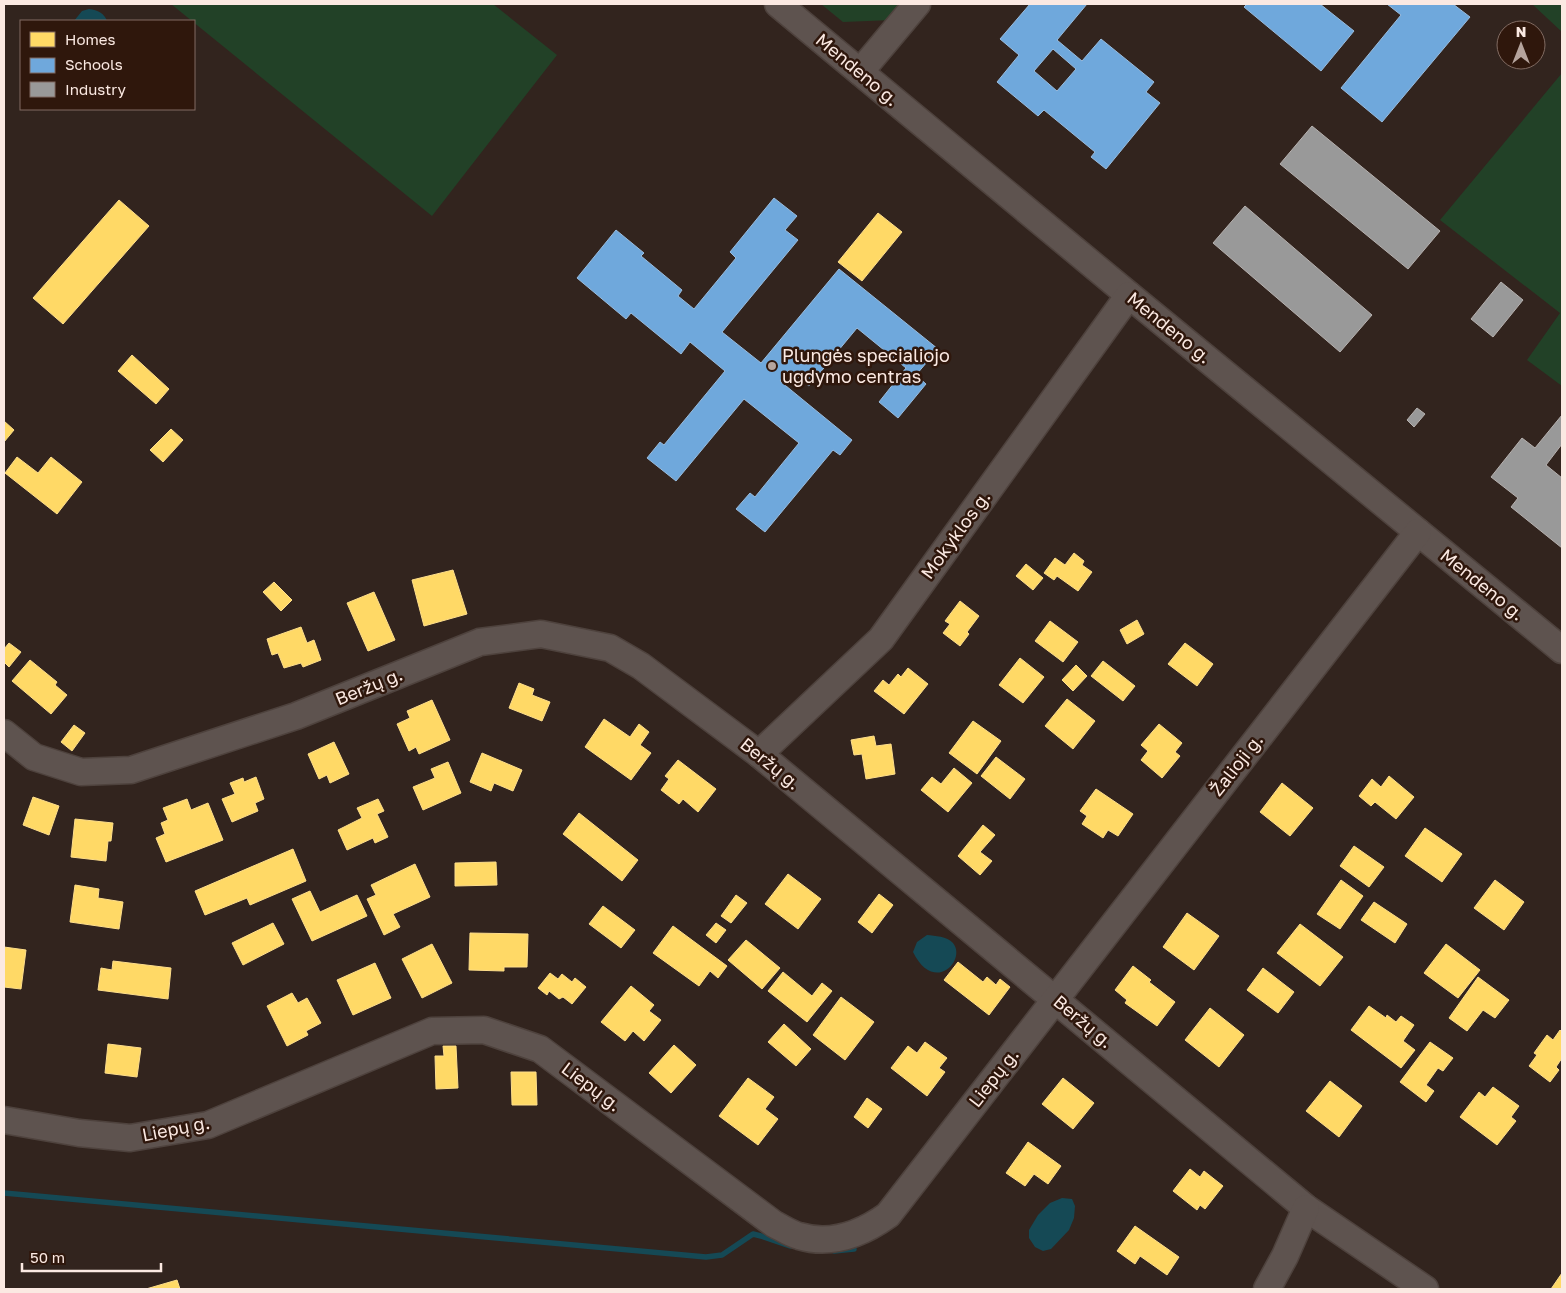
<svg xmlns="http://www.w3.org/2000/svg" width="1566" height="1293" viewBox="0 0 1566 1293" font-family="'Golos Text',sans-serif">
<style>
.green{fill:#224127}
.water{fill:#154955}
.homes{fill:#ffd966;stroke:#fede8b}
.schools{fill:#6fa8dc;stroke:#99bcde;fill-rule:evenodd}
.industry{fill:#999;stroke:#b6b1af}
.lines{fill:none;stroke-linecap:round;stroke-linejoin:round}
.stream{stroke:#154955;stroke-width:5.5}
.minor-casing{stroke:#4e423d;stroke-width:29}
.minor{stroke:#5e534f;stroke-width:26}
.poi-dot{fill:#b5a49d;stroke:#2f170c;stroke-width:2}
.labels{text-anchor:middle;stroke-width:5;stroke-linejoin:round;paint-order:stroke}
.street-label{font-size:18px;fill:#fbe9e2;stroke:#2f170c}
.poi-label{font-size:18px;fill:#fbe9e2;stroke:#2f170c;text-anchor:start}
</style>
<rect width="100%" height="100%" fill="#32241e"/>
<g class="green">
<path d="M171,4H493L557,55L432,216Z"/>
<path d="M821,4H907L893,20L843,22Z"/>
<path d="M1532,4H1562V32Z"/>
<path d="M1562,73V386L1527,360L1560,313L1440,220Z"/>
</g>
<g class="water">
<path d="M89,9C98,10 104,13 107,21H74L82,11Z"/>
<path d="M927,935C935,936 947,936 953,943C967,960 934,995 913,952L917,942Z"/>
<path d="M1062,1198L1072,1199L1075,1206L1074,1218L1069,1230L1051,1249L1043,1251L1035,1247L1029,1238V1230L1038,1215L1050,1203Z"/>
</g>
<g class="homes">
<path d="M119,200L149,226L63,324L33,298Z"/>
<path d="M878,213L902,232L862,281L838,262Z"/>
<path d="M132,355L169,389L156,404L118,371Z"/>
<path d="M4,421L14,430L4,442Z"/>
<path d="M171,429L183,440L163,462L150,450Z"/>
<path d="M17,457L38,473L51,457L82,482L57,514L5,473Z"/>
<path d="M1074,553L1084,561L1082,565L1092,572L1078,591L1057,576L1054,580L1044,573L1055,558L1065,565Z"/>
<path d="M1026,564L1043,578L1033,590L1016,576Z"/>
<path d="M453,570L467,614L424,626L412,580Z"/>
<path d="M274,582L292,600L281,611L263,592Z"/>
<path d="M374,592L395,640L368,651L347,603Z"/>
<path d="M960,601L979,616L967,632L969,634L960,646L943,633L950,624L945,621Z"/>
<path d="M1137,620L1144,634L1127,644L1120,630Z"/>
<path d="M1050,621L1078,642L1063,662L1035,641Z"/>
<path d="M301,627L307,643L314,640L321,660L303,667L301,663L284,668L278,653L272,655L267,639Z"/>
<path d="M9,643L21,652L9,667L4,662V649Z"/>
<path d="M1185,643L1213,664L1197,686L1168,664Z"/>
<path d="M1020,658L1044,677L1023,703L999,685Z"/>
<path d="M30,660L57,682L55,685L67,695L51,714L12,681Z"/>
<path d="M1103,661L1135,686L1123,701L1091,676Z"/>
<path d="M1076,665L1087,676L1073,691L1062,680Z"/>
<path d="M908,668L928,684L904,714L874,691L883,680L889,685L898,674L901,677Z"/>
<path d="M519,683L534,689L532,695L550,702L542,721L509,708Z"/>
<path d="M1067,699L1095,721L1073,749L1045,726Z"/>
<path d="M432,700L450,740L419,754L416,747L409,751L397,724L410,718L407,711Z"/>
<path d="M604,719L630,737L639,724L649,732L640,745L651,753L631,780L585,747Z"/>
<path d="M973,721L1001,741L977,774L949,753Z"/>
<path d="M1159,724L1182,743L1175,752L1180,756L1162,778L1141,760L1148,751L1141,745Z"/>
<path d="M74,725L85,733L72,751L61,742Z"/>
<path d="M874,736L876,746L891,744L895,774L866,779L862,754L854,755L851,740Z"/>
<path d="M334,742L349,774L330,783L327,775L319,779L308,754Z"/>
<path d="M482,753L522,770L513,791L494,783L491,791L470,782Z"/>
<path d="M996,757L1025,779L1010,799L981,776Z"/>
<path d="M678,760L716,789L698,812L683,799L679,804L661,790L669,779L665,776Z"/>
<path d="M448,762L461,793L423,810L413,787L435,778L431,769Z"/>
<path d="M954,768L972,783L948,812L921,790L932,777L941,784Z"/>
<path d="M1389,776L1414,797L1396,819L1375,802L1371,806L1359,796L1372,779L1381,787Z"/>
<path d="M256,777L264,799L255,803L258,811L232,822L222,799L235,794L230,783L243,778L244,782Z"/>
<path d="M1282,783L1313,808L1290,836L1260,812Z"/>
<path d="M1096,789L1133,814L1118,836L1108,830L1103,838L1082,824L1087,816L1080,811Z"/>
<path d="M33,797L59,806L49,835L23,825Z"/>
<path d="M187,799L191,810L208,803L223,840L166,862L156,838L165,834L161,823L168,820L163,808Z"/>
<path d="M378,799L384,811L377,814L388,837L375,843L373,838L347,850L338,830L362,818L357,808Z"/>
<path d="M579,813L638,860L622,881L563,834Z"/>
<path d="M75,819L113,823L111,841H108L106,861L71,857Z"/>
<path d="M983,825L995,835L980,852L992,861L980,875L958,856Z"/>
<path d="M1425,828L1462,854L1442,882L1405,856Z"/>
<path d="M1354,846L1384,867L1369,887L1340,866Z"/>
<path d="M293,849L306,881L250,905L247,898L205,915L195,891Z"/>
<path d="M496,862L497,885L455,886V863Z"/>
<path d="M415,864L430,897L393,914L400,927L384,935L367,899L376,895L371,885Z"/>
<path d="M788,874L821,899L798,929L765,904Z"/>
<path d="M1341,880L1363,896L1340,929L1317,914Z"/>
<path d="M1495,880L1524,902L1504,930L1474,908Z"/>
<path d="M75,885L99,889L98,898L123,902L119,929L70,922Z"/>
<path d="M310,891L320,912L357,895L367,916L312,941L292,899Z"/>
<path d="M879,894L893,905L872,933L858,922Z"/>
<path d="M736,895L747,903L731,923L721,916Z"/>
<path d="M1374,902L1407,924L1395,943L1361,920Z"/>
<path d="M603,906L635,930L621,948L589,924Z"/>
<path d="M1187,913L1219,936L1194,970L1163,947Z"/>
<path d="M273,923L284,944L243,965L232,943Z"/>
<path d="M716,923L726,930L716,943L706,935Z"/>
<path d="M1300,924L1343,957L1320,986L1277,953Z"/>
<path d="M673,926L727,966L718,978L710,971L699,986L653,953Z"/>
<path d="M470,933L528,934L527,967H504V971L469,970Z"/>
<path d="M746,940L780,968L762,989L728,960Z"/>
<path d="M432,944L452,983L422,998L402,959Z"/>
<path d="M1446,944L1480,970L1458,998L1424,973Z"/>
<path d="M4,947L26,950L21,989L4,987Z"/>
<path d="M113,961L171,968L168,999L98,990L101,968L112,970Z"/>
<path d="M958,962L983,982L987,977L996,985L1000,979L1010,987L989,1015L944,980Z"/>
<path d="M375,963L391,998L353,1015L337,980Z"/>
<path d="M1133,966L1151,980L1149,982L1175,1002L1157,1026L1125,1003L1127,1000L1115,990Z"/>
<path d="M1263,968L1294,992L1278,1013L1247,990Z"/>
<path d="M783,972L812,996L822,983L832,991L807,1022L768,991Z"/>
<path d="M550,973L558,979L562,974L572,982L575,978L586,987L572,1004L563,997L559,999L549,991L547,995L538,988Z"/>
<path d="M1478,977L1509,1000L1495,1018L1483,1010L1467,1031L1449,1018Z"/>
<path d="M631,986L654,1005L649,1011L661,1020L644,1041L633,1031L625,1041L601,1022Z"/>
<path d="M292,993L298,1003L307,998L321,1023L306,1031L308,1035L287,1046L267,1006Z"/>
<path d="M841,997L874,1022L845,1060L813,1035Z"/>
<path d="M1369,1006L1386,1018L1387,1015L1396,1022L1401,1016L1414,1025L1403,1041L1415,1050L1401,1068L1351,1030Z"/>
<path d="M1210,1008L1244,1035L1219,1067L1185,1040Z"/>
<path d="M784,1024L811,1049L796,1066L768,1042Z"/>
<path d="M1560,1030L1562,1032V1058L1556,1067L1559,1070L1550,1082L1529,1066L1537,1055L1534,1053L1547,1035L1553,1040Z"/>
<path d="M925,1042L947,1058L939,1068L945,1072L927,1096L891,1068L908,1046L917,1053Z"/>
<path d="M1430,1042L1453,1058L1443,1071L1438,1068L1426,1085L1434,1091L1426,1102L1400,1082Z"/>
<path d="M108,1044L141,1048L137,1077L105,1073Z"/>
<path d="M674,1045L696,1065L671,1093L649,1073Z"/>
<path d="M443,1046H456L458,1088L436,1089L435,1056H444Z"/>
<path d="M511,1072H536L537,1105H512Z"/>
<path d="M748,1078L774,1097L765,1109L778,1119L758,1145L719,1116Z"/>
<path d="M1063,1078L1094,1103L1073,1129L1042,1104Z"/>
<path d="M1330,1081L1362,1106L1339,1137L1306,1111Z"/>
<path d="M1493,1087L1519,1106L1511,1117L1516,1121L1497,1145L1460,1117L1479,1092L1485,1097Z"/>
<path d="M867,1098L882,1109L868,1128L854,1117Z"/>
<path d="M1028,1142L1061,1166L1048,1184L1034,1174L1025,1186L1006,1173Z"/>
<path d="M1190,1169L1200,1177L1204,1171L1223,1186L1205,1209L1200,1205L1197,1210L1173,1191Z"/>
<path d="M1135,1226L1179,1257L1167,1275L1140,1256L1135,1264L1117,1251Z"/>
<path d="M1562,1273V1289H1551Z"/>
<path d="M177,1280L180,1289H146Z"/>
</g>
<g class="schools">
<path d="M1030,4H1087L1057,40L1082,61L1101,39L1154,82L1146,92L1160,103L1106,169L1091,157L1095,152L1044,110L1038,116L997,82L1019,55L1000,39ZM1053,49L1076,69L1057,91L1034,71Z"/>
<path d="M1247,4H1320L1354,31L1321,71L1244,7Z"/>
<path d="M1387,4H1453L1470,17L1382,122L1341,88L1401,15Z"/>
<path d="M774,198L797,216L785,230L798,240L722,332L761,363L839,269L938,349L916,375L926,384L898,418L879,402L906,368L857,328L809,386L789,370L780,381L852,440L840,455L833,450L765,532L736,509L750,493L755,497L799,443L744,399L676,481L647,458L660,442L664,445L725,371L690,342L681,354L631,313L626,319L577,278L616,230L644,253L641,256L682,290L678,296L694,309L736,258L730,252Z"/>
</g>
<g class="industry">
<path d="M1312,126L1440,231L1408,269L1280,164Z"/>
<path d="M1245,206L1372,315L1340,352L1213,243Z"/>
<path d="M1501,282L1523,300L1493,337L1471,319Z"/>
<path d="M1417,408L1425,414L1414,427L1407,420Z"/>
<path d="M1562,415V444L1546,465L1562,478V548L1511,507L1518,498L1491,477L1522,438L1535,448Z"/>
</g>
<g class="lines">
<g class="stream">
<path d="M4,1193L706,1257L722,1255L753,1234L761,1236L790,1246"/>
<path d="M834,1251L854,1249"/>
</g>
<defs>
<g id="minor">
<path d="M778,4L1129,295L1562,650"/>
<path d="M860,72L917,4"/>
<path d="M4,733L34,757L81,772L131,770L296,716L480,642L541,634L610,648L641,666L759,754L1306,1208L1425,1289"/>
<path d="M759,754L881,639L1129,295"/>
<path d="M4,1120L79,1133L130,1138L208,1125L432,1031L484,1030L540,1049L774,1224C782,1228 791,1234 799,1236C832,1246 863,1233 888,1215L1418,532"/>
<path d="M1267,1289L1285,1256L1306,1208"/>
</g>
</defs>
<use href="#minor" class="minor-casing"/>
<use href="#minor" class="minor"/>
</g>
<circle class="poi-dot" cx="772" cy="366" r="5"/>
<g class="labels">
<g class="street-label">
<text transform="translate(857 70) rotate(40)" y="6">Mendeno g.</text>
<text transform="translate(1169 328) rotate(39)" y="6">Mendeno g.</text>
<text transform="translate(956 535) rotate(-54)" y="6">Mokyklos g.</text>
<text transform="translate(1482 585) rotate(39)" y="6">Mendeno g.</text>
<text transform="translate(369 687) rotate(-22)" y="6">Beržų g.</text>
<text transform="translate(770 764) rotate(39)" y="6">Beržų g.</text>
<text transform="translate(1237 765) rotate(-52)" y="6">Žalioji g.</text>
<text transform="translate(1083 1022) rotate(40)" y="6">Beržų g.</text>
<text transform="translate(994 1078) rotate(-52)" y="6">Liepų g.</text>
<text transform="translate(591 1087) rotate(37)" y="6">Liepų g.</text>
<text transform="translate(176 1129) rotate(-11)" y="6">Liepų g.</text>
</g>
<g class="poi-label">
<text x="782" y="362">Plungės specialiojo<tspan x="782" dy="21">ugdymo centras</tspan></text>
</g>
</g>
<rect width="1566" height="1293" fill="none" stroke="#fbe9e2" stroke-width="10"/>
<rect x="20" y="20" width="175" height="90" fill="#2f170c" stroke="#816b62"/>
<rect x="30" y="32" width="25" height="15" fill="#ffd966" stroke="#816b62"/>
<text x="65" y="45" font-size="15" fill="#fbe9e2">Homes</text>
<rect x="30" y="58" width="25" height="15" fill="#6fa8dc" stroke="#816b62"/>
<text x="65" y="70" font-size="15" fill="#fbe9e2">Schools</text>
<rect x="30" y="82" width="25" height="15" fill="#999999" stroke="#816b62"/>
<text x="65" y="95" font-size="15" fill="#fbe9e2">Industry</text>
<g transform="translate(1521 45)"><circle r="24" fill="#2f170c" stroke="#816b62"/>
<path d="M0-4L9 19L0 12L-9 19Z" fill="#b5a49d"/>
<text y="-8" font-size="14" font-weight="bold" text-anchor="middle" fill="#fbe9e2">N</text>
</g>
<path d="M22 1263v8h139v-8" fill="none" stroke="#fbe9e2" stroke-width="2.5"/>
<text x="30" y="1263" font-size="15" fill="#fbe9e2" stroke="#2f170c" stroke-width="4" paint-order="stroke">50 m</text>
</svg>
